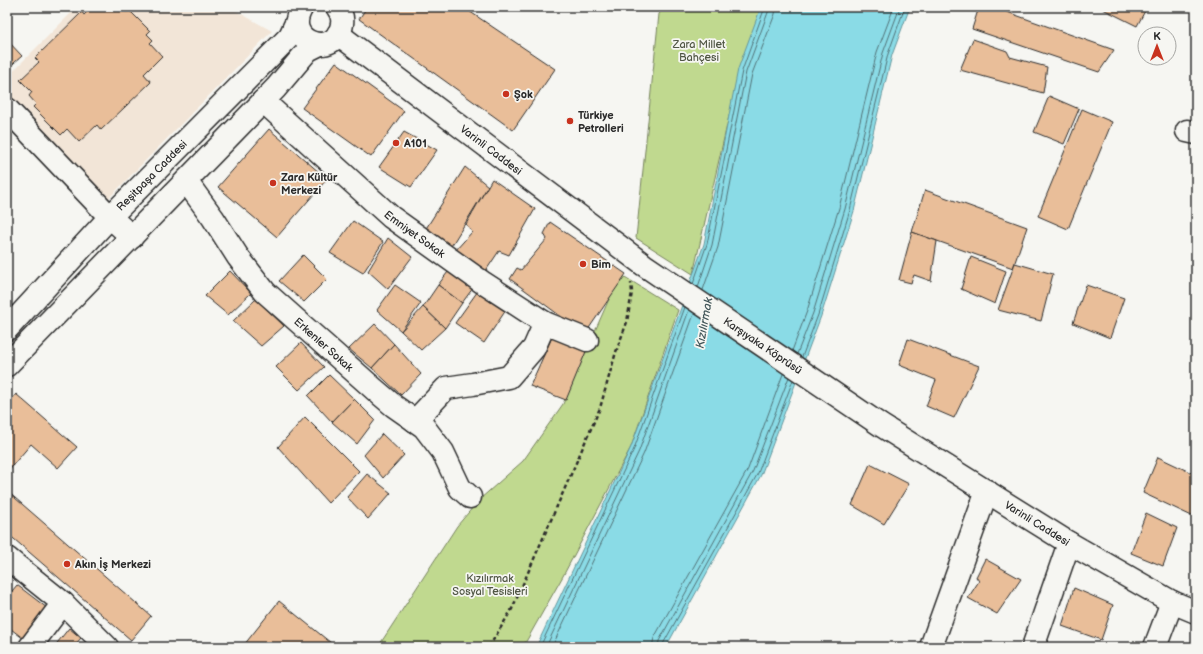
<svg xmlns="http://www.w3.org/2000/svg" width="1203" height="654" viewBox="0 0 1203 654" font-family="'Balsamiq Sans',sans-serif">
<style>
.built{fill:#f2e5d7}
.green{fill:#c0d98f;stroke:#76825d}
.water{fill:#8adbe6;stroke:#64959b}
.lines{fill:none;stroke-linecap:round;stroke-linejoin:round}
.shore{stroke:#517176;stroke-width:1}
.building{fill:#e9be99;stroke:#2b2b2b}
.street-casing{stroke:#2b2b2b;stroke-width:25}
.secondary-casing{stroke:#2b2b2b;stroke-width:25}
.path{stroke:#2b2b2b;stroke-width:2.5;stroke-dasharray:4 3;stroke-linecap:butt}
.street{stroke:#f6f6f2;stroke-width:22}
.secondary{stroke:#f6f6f2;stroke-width:22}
.poi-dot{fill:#c8321e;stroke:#f6f6f2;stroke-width:1.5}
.labels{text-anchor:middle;stroke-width:3.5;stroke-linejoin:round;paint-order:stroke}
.park-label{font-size:11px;fill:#505644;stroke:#f6f6f2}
.poi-label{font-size:11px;font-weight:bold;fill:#2b2b2b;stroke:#f6f6f2;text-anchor:start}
.street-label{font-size:11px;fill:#2b2b2b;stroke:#f6f6f2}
.water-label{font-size:12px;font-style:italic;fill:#43575a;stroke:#f6f6f2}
</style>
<rect width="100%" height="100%" fill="#f6f6f2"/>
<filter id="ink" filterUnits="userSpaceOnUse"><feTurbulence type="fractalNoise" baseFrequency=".025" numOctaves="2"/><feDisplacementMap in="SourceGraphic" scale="8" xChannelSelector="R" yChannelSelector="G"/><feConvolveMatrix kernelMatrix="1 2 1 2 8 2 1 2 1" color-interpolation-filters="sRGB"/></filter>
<g filter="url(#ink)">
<path class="built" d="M77,7H229L272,31L109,198L7,98V77Z"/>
<g class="green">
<path d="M664,7H768L742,59L693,274L636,238L659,14Z"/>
<path d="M620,274L678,310L631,447L563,576L523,647H378L457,526L480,499L523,461L563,404Z"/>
</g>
<path class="water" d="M761,7H910L892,55L854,211L821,316L761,475L666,647H536L631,447L704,244L738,69Z"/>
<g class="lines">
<g class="shore">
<path d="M693,284L707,244L742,71L765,7"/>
<path d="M698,287L712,245L746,72L770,7"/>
<path d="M703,290L718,247L752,74L775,14L776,7"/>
<path d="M792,351L807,311L839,208L877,52L894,7"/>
<path d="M797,354L813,313L845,209L883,53L900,7"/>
<path d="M802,357L818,315L850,210L888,54L905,7"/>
<path d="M540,647L634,449L685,307"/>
<path d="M546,647L639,451L689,310"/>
<path d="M552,647L644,453L694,314"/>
<path d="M652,647L654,638L748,469L783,374"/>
<path d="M658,647L659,641L753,471L789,377"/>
<path d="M663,647V644L758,473L793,380"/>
</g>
</g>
<g class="building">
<path d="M92,7H122L126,12L129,10L150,31L147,34L153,40L150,43L162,56L144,74L151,82L101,130L97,125L79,142L67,129L61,135L33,107L36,104L29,96L32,92L20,80L39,62L35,58L82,12L84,15Z"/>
<path d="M367,7H463L555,69L513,130L359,19Z"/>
<path d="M979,7H993L1114,50L1099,72L972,29Z"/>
<path d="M1099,7H1147L1137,26Z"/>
<path d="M973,39L1007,51L1010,57L1047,67L1043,93L960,70Z"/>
<path d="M7,40L22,56L7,69Z"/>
<path d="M336,62L404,111L371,157L302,108Z"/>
<path d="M1049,96L1079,109L1064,144L1034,132Z"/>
<path d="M1082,109L1112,122L1068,229L1038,216Z"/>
<path d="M269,129L327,179L277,237L218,187Z"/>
<path d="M404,132L437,150L411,187L379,167Z"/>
<path d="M465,167L488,186L450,248L425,230Z"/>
<path d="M492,179L535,209L509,255L499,251L483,275L455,251L472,232L466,224Z"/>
<path d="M925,190L1027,227L1013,268L912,232Z"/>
<path d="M353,221L383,242L363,273L330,253Z"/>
<path d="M550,222L626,274L585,334L510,279L517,268L521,270L547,239L544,234Z"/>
<path d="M912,232L937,241L931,281L914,275L911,283L899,280Z"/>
<path d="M388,238L412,257L388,289L368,271Z"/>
<path d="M303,255L327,279L304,302L279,281Z"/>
<path d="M971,257L1006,271L995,304L961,289Z"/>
<path d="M1015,263L1053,274L1041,321L998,310Z"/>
<path d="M451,268L476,284L462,303L438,285Z"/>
<path d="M230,271L251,293L228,315L205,296Z"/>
<path d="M395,285L421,303L401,331L377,310Z"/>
<path d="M438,285L462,303L445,328L423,307Z"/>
<path d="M1086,285L1124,298L1110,338L1073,323Z"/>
<path d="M480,288L508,307L484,343L455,323Z"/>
<path d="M256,299L284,326L261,346L233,321Z"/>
<path d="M423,307L445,328L421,350L401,331Z"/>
<path d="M375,324L394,344L372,368L349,349Z"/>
<path d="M553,335L587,349L566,400L530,386Z"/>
<path d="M908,339L979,366L954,418L926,406L936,380L899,365Z"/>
<path d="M301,343L324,367L299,390L276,367Z"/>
<path d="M394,344L421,374L401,395L372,368Z"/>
<path d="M329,375L354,399L332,422L308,396Z"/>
<path d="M16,394L77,447L58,468L31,444L7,472V405Z"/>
<path d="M354,399L375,420L357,444L332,422Z"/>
<path d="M305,417L359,471L328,503L278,447Z"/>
<path d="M382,434L404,455L383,478L364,455Z"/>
<path d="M1158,457L1196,475V518L1143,493Z"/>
<path d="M870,464L909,484L884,524L852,505Z"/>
<path d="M367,474L391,493L368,519L347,497Z"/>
<path d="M7,491L151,616L131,640L7,533Z"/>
<path d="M1146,513L1177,528L1163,566L1131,553Z"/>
<path d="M985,559L1021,579L997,614L968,598L979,581L976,577Z"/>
<path d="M17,585L47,608L24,639L7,626V597Z"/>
<path d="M1074,588L1113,605L1101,640L1062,626Z"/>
<path d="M279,601L336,647H247L244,645Z"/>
<path d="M69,628L81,638L73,647H54Z"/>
</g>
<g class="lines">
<defs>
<g id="street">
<path id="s1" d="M263,101L391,217L482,282L545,323L587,340"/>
<path d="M7,109L110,217L132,237"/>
<path d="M1187,131L1196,133"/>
<path id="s2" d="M186,181L213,218L238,257L265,292L374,389L394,406L424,427L443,452L460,488L470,497"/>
<path d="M415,421L446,388L473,384L509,377L534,348L545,323"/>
<path d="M7,558L63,603L107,647"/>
<path d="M30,647L63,603"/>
<path d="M931,647L987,491"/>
<path d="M1033,647L1069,543"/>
<path d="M1155,647L1172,602"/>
</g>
<g id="secondary">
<path d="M302,7C280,43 337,60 342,24C343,18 341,12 337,7"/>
<path id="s3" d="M338,34L644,265L882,426L1069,543L1172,602L1196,612"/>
<path id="s4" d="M7,329L110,217L290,36L296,23"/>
<path d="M7,365L276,88L308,50L320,44"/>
</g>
</defs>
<use href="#street" class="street-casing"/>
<use href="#secondary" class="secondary-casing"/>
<path class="path" d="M489,647L512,609L600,408L616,352L627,322L632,292L631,283"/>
<use href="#street" class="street"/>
<use href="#secondary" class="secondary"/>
</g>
</g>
<g class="poi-dot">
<circle cx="506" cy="94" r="4"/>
<circle cx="570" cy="121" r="4"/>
<circle cx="396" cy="143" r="4"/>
<circle cx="273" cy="183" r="4"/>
<circle cx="583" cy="264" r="4"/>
<circle cx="67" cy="564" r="4"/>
</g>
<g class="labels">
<g class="park-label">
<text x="699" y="48">Zara Millet<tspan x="699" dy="13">Bahçesi</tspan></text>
<text x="490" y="582">Kızılırmak<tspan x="490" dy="13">Sosyal Tesisleri</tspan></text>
</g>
<g class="poi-label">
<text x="514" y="98">Şok</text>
<text x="578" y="119">Türkiye<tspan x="578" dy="13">Petrolleri</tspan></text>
<text x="404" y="147">A101</text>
<text x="281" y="181">Zara Kültür<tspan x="281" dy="13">Merkezi</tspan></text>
<text x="591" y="268">Bim</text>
<text x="75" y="568">Akın İş Merkezi</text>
</g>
<g class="street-label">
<text dy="4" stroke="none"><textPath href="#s3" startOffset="192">Varinli Caddesi</textPath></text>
<text dy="4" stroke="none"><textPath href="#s4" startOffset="211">Reşitpaşa Caddesi</textPath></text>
<text dy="4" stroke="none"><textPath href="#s1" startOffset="202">Emniyet Sokak</textPath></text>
<text dy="4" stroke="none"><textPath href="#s2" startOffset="215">Erkenler Sokak</textPath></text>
<text dy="4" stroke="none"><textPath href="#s3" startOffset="527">Karşıyaka Köprüsü</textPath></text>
<text dy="4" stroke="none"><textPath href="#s3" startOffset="854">Varinli Caddesi</textPath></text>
</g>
<g class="water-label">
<text transform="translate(704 323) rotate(-80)" y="4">Kızılırmak</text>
</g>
</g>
<rect width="1203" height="654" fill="none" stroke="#f6f6f2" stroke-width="24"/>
<rect x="12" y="12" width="1179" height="630" fill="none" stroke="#2b2b2b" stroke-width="1.5" filter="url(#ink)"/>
<g transform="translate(1157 46)"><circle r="19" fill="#f6f6f2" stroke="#a5a5a2"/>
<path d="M0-3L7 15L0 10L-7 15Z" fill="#c8321e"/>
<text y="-6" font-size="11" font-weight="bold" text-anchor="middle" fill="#2b2b2b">K</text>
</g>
</svg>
